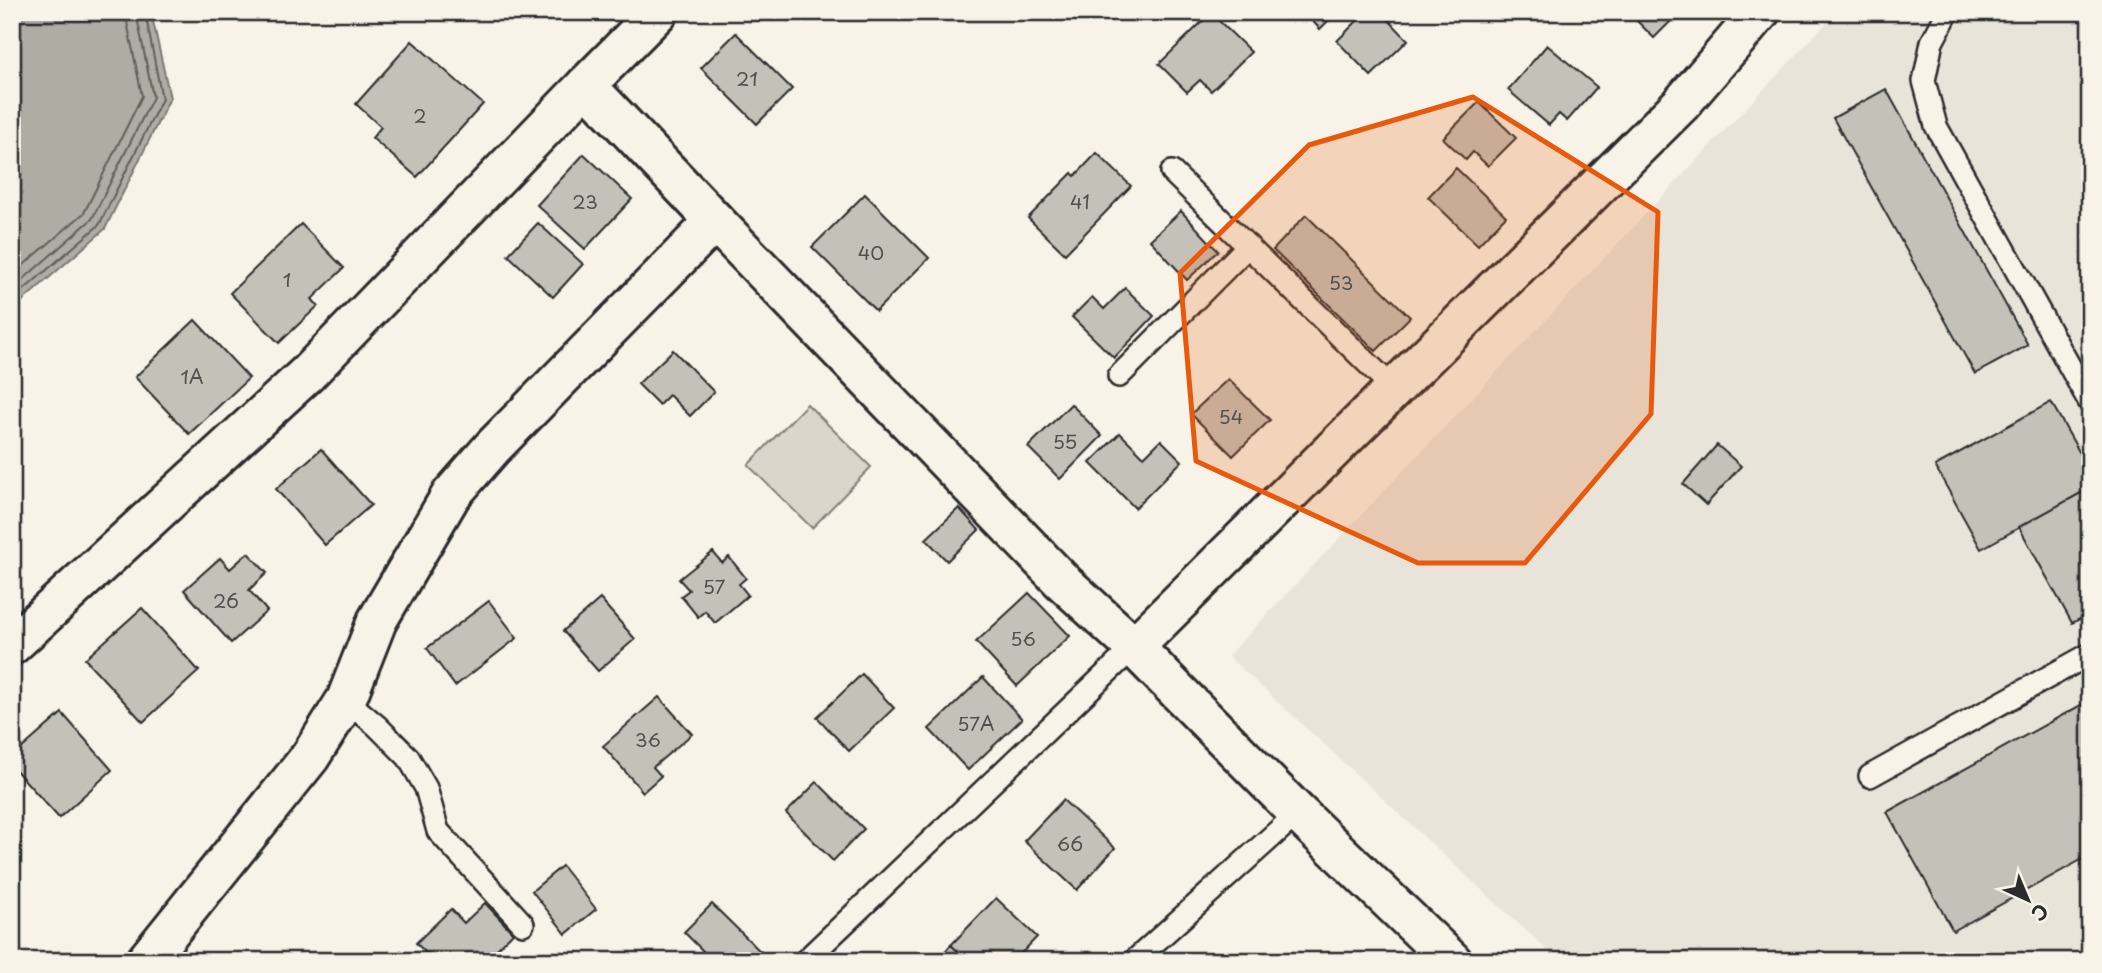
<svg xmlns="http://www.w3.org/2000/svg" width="2102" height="973" viewBox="0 0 2102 973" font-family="'Playpen Sans',sans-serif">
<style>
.built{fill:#e8e4da}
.green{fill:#dad6cc;stroke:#82807c;stroke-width:2}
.water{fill:#afaca4;stroke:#7a7874;stroke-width:2}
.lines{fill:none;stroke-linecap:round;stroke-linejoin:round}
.shore{stroke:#605f5b;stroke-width:2}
.building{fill:#c4c1b9;stroke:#2b2b2b;stroke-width:2}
.lane-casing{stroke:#2b2b2b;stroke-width:26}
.street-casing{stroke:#2b2b2b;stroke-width:44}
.lane{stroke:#f7f3e8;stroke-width:21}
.street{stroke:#f7f3e8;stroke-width:38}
.marked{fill:#e8590c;fill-opacity:0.2;stroke:#e8590c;stroke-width:5;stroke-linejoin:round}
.labels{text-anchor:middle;stroke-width:5;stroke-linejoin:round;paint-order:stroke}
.number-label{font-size:19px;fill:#51504e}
</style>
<rect width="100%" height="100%" fill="#f7f3e8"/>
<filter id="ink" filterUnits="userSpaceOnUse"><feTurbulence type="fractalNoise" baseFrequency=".0143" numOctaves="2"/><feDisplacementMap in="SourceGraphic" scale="14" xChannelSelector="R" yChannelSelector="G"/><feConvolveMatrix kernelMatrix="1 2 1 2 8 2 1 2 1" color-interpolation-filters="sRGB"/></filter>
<g filter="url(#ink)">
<path class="built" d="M1837,12H2090V961H1559L1228,656Z"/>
<path class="green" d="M807,404L871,467L812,528L748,465Z"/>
<path class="water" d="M12,12H151L170,98L105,229L12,310Z"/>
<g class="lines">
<g class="shore">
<path d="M12,275L84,213L142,96L125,12"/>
<path d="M12,289L92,219L153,97L136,12"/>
<path d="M12,300L99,225L162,99L145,12"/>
</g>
</g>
<g class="building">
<path d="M1304,12H1337L1320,29Z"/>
<path d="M1366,12H1381L1408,40L1371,76L1337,41Z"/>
<path d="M1628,12H1680L1654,38Z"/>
<path d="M1211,13L1251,52L1211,91L1200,80L1187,92L1159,64Z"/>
<path d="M736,33L792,89L757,124L701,68Z"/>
<path d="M412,41L483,104L417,177L372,138L381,127L356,104Z"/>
<path d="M1547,45L1597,87L1567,121L1559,114L1549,125L1508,90Z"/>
<path d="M1886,89L2028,345L1975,374L1833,118Z"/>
<path d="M1479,102L1516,138L1488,166L1473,152L1466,160L1443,138Z"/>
<path d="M1097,153L1131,186L1065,254L1028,218L1072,173L1075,176Z"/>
<path d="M584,154L632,199L585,249L537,205Z"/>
<path d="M1456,168L1506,216L1478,245L1428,197Z"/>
<path d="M865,194L929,258L876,311L812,247Z"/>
<path d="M1181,211L1218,251L1187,280L1150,240Z"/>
<path d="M1306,215L1410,317L1376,351L1273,250Z"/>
<path d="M538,223L583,264L553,297L508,255Z"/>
<path d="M301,224L344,268L312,299L318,306L279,343L230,293Z"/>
<path d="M1125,288L1154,316L1114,358L1072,317L1092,297L1104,309Z"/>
<path d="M195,320L249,378L189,434L135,377Z"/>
<path d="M673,350L714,392L690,416L669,395L659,405L638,384Z"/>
<path d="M1228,379L1270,420L1233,456L1191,414Z"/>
<path d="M2051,402L2090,471V488L1981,549L1935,466Z"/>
<path d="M1071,404L1102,436L1060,479L1028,447Z"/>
<path d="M1120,433L1144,457L1161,440L1182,461L1135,508L1090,463Z"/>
<path d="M1717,445L1741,466L1706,505L1683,484Z"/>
<path d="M321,449L371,505L325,545L276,489Z"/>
<path d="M2090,488V614L2072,623L2019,527Z"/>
<path d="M959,508L979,530L947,561L926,539Z"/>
<path d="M713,552L722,563L729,557L746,578L739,584L748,595L715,623L705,611L698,617L681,596L689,590L679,579Z"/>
<path d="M248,553L267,573L249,590L267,611L231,643L184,590L220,558L230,569Z"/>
<path d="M1029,593L1070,636L1017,686L976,642Z"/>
<path d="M600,599L635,639L598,671L563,631Z"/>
<path d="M489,601L517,638L455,686L427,648Z"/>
<path d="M142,608L199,671L143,722L85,659Z"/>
<path d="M862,674L894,708L849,751L817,717Z"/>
<path d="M983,677L1022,719L968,770L929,729Z"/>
<path d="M659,697L692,734L653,767L661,776L643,792L603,746Z"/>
<path d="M2090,700V855L1953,931L1887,812Z"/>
<path d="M62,713L112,770L59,818L12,766V757Z"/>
<path d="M817,782L864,829L833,861L786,813Z"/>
<path d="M1063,800L1115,848L1077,890L1024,841Z"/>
<path d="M562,866L596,909L566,934L532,891Z"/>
<path d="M996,898L1037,937L1016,959L1017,961H968L951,945Z"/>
<path d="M485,903L513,933L485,961H434L416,943L451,909L464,923Z"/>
<path d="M712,904L765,956L760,961H713L684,932Z"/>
<path d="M951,945L968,961H936Z"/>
<path d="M401,951L411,961H391Z"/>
</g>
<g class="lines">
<defs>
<g id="lane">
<path d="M1948,12L1932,42L1924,81L1936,126L2090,403"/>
<path d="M1172,172L1395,390"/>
<path d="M1119,376L1248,246"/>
<path d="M346,700L377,726L408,757L426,788L438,831L523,924"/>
<path d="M1870,776L2090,654"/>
<path d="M805,961L1134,647"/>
<path d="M1134,961L1298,813"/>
</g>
<g id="street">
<path d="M586,85L658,12"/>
<path d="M12,645L307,374L586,85L715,221L1062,581L1134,647L1298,813L1452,961"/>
<path d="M1134,647L1681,104L1760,12"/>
<path d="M146,961L310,757L346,700L377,621L451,495L492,448L715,221"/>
</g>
</defs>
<use href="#lane" class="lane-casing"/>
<use href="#street" class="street-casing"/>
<use href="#lane" class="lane"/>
<use href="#street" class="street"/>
</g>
</g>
<path class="marked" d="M1473,97L1658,212L1651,414L1525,563H1418L1196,461L1180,273L1309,145Z"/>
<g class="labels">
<g class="number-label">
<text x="747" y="86">21</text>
<text x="420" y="123">2</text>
<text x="585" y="209">23</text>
<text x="1080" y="209">41</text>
<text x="871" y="260">40</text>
<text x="287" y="287">1</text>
<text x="1341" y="290">53</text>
<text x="192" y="384">1А</text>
<text x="1231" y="424">54</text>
<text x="1065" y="449">55</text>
<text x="714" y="594">57</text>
<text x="226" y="608">26</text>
<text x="1023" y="646">56</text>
<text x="976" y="731">57А</text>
<text x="648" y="747">36</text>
<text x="1070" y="851">66</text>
</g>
</g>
<rect width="2102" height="973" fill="none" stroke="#f7f3e8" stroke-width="42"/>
<rect x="21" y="21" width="2060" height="931" fill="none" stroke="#2b2b2b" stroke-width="2.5" filter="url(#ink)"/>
<g transform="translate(2028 900) rotate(136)" stroke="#f7f3e8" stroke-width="5" paint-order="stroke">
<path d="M0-5L12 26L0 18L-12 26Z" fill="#2b2b2b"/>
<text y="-10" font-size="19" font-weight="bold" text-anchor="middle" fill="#2b2b2b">С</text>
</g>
</svg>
